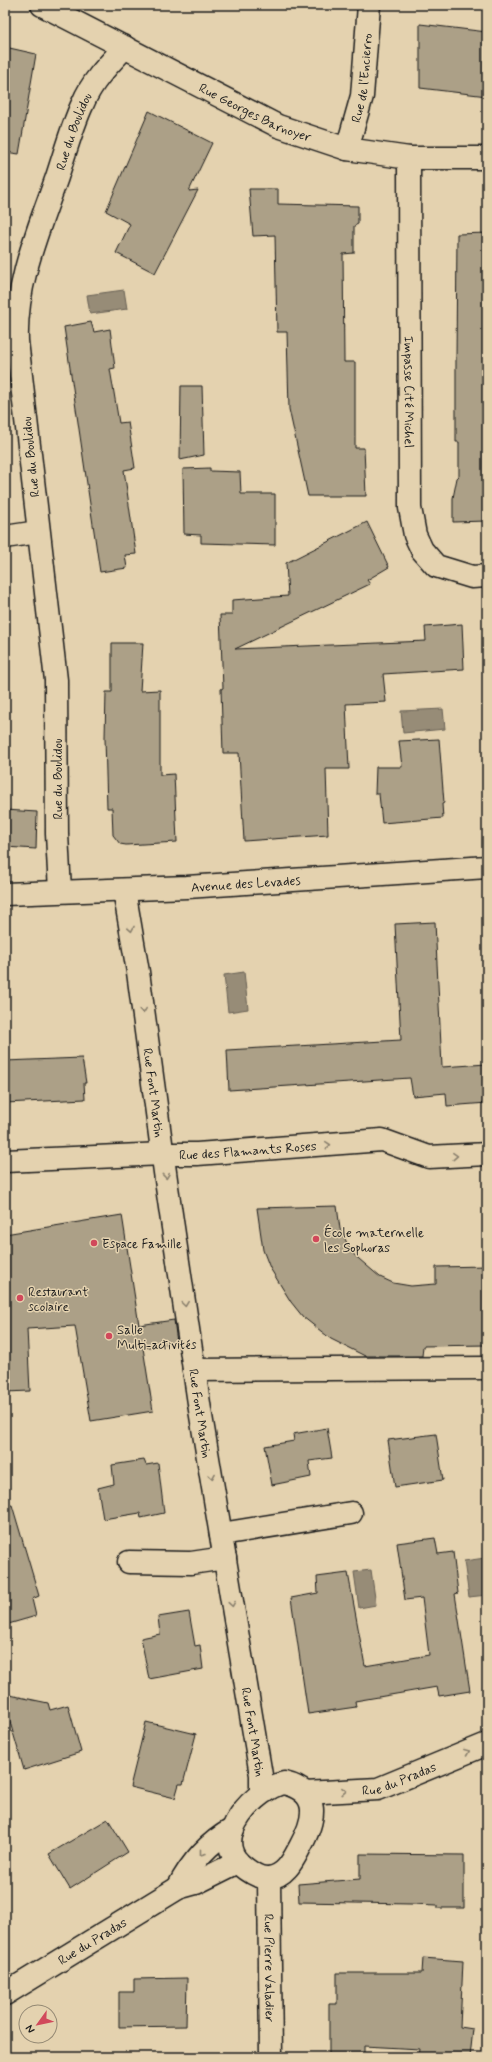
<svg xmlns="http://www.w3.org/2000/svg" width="492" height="2062" viewBox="0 0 492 2062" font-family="Mynerve,sans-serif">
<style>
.water{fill:#978c77;stroke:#665f53}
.building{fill:#aca087;stroke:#1c1c1c}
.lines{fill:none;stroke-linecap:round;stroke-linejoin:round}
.minor-casing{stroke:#1c1c1c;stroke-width:25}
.minor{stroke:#e4d2af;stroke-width:22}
.oneway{stroke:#8a806d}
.poi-dot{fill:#d1495b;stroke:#e4d2af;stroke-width:1.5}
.labels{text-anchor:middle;stroke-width:3;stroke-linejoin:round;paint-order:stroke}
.street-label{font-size:13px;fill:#1c1c1c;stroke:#e4d2af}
.poi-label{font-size:13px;fill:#1c1c1c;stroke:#e4d2af;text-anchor:start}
</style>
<rect width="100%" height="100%" fill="#e4d2af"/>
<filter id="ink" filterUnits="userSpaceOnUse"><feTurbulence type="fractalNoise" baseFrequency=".025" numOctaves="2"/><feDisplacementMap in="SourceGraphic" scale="8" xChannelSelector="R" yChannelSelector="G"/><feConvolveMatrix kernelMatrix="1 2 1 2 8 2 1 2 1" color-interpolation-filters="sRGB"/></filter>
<g filter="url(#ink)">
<g class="water">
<path d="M124,290L127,309L90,314L87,295Z"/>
<path d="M443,709L445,729L403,733L401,711Z"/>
<path d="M244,972L248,1009L228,1012L224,975Z"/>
<path d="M485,1558L487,1595L469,1597L464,1561Z"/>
<path d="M371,1570L376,1605L359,1608L354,1572Z"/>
</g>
<g class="building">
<path d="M420,24L487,32V96L420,88Z"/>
<path d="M5,47L36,54L19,154L5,152Z"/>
<path d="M149,111L212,143L189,191L198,190L155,273L116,253L130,224L106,211Z"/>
<path d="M249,189H278V204L358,206V224L354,226V253L343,254L344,362H355V448H364L366,496H308L289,409L287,332H277L275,235L253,236Z"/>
<path d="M487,233V521L453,522V498L457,478L459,476V442H456V362L457,234Z"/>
<path d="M91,322L94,332L110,329L115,368L110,369L119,423L128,422L135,468L124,470L136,554L125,555L127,568L100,572L64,327Z"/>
<path d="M181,386H202L204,455L180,460Z"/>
<path d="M210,468V471L240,472L241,494H275V545L201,543V535L184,534L183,469Z"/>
<path d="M367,522L389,567L367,580L370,584L235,649L426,641L425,627L462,624L464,669L383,674L386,702L346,704L349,769H326L328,835L244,841L239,753H223L221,689L223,688L220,615H232V600L288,596L286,563Z"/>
<path d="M112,643H143L140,691L160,690V775L174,774L177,842L126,845L120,844L113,835L112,808H107L105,738L106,692H112Z"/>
<path d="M439,739L444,803L442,804L443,818L382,823L379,794H375L376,767H402L399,741Z"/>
<path d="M5,810L37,812L36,849L5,847Z"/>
<path d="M435,922L442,1067L487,1064V1103L447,1106L446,1093L413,1096L410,1078L229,1090L227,1050L401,1040L395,924Z"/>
<path d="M82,1058L86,1083H84L85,1099L5,1103V1061Z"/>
<path d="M337,1206L340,1229L352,1253L380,1277L393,1283L411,1286L436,1284V1267L487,1266V1345L423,1346L422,1356H365L331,1339L303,1317L291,1302L270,1268L263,1250L257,1208Z"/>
<path d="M122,1215L139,1325L174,1320L177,1342L143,1348L153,1411L91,1421L75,1326L27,1329L30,1391L5,1392V1234Z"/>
<path d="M327,1428L332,1458L309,1461L311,1477L272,1485L265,1446L294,1441L293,1434Z"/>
<path d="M436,1434L443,1480L395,1487L388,1440Z"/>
<path d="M144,1460L146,1465L158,1463L164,1513L141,1518L140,1513L103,1519L98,1488L114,1484L112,1465Z"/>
<path d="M12,1505L39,1596L32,1599L36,1616L5,1625V1506Z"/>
<path d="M435,1538L438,1554L453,1552L458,1593L455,1594L470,1691L439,1696L437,1687L355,1701L356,1707L308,1714L291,1598L318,1593L317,1577L348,1573L365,1666L429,1655L422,1598L405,1600L397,1543Z"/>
<path d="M189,1612L195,1646L200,1645L203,1669L149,1679L141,1638L160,1634L158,1617Z"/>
<path d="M5,1694L48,1703L50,1710L68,1705L81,1752L24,1770L5,1705Z"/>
<path d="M146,1722L196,1734L183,1784H179L175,1798L130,1787Z"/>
<path d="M108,1819L128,1852L70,1889L49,1854Z"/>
<path d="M360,1854L464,1855V1908H437V1905L411,1904L299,1902L298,1884L360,1879Z"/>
<path d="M423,1958L463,1961L460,2027L473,2029L470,2057H419L420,2049L364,2046V2057H329V2004H337V1973H422Z"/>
<path d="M187,1978L186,2026L119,2027V1992H134V1979Z"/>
</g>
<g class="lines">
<defs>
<g id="minor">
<path id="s1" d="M42,5L278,126L347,149L409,158H487"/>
<path id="s2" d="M347,149L362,96L369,5"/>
<path id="s3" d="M409,158L410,508L415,535L422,550L436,566L472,577L487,576"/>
<path d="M5,537L38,532"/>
<path id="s4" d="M124,890L138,972L167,1187L200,1410L261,1775V1792"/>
<path id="s5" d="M60,891L57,834L56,680L17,341C15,284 38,231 57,177C65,153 72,126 83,103C92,81 109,64 125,47"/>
<path id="s6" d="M5,894L187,887L487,867"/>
<path id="s7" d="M5,1161L163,1154H197L382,1140L429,1157L487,1154"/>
<path d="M194,1370L487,1368"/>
<path d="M221,1534L351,1513"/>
<path d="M129,1562L191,1563L225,1558"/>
<path d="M284,1783C322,1792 315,1820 300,1847C293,1860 286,1876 269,1878C259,1879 247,1870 240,1864C210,1837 256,1788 284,1783Z"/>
<path id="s8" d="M305,1793L378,1789L487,1744"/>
<path id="s9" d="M269,1878L271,2057"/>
<path d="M178,1888C191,1862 208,1843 233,1829"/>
<path id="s10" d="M5,1994L178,1888L196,1883L238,1862"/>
</g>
</defs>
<use href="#minor" class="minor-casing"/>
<use href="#minor" class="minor"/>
</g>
<defs><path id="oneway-chevron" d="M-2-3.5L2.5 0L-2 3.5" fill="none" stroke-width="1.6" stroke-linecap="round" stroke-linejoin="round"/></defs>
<g class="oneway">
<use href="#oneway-chevron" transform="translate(131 929) rotate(80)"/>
<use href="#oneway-chevron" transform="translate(143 1011) rotate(82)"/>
<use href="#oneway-chevron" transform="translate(328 1145) rotate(-5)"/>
<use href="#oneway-chevron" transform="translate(455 1156) rotate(-3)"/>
<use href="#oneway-chevron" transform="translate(166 1176) rotate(84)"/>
<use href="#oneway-chevron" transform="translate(185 1304) rotate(82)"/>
<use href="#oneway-chevron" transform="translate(212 1476) rotate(81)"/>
<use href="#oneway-chevron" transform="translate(232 1604) rotate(81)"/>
<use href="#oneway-chevron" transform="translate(467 1752) rotate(-22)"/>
<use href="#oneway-chevron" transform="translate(344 1791) rotate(-2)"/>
<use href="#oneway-chevron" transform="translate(202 1853) rotate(128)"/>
</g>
</g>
<g class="poi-dot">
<circle cx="316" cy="1239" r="4"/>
<circle cx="94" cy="1243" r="4"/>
<circle cx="20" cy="1298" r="4"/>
<circle cx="109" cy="1336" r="4"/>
</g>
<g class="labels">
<g class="street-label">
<text dy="5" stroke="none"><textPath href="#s2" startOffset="73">Rue de l'Encierro</textPath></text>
<text dy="5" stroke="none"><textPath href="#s1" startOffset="239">Rue Georges Barnoyer</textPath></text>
<text dy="5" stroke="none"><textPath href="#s5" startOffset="771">Rue du Boulidou</textPath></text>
<text dy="5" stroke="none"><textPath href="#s3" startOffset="234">Impasse Cité Michel</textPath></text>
<text transform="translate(30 457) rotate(-96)" y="5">Rue du Boulidou</text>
<text transform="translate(57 779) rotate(-90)" y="5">Rue du Boulidou</text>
<text dy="5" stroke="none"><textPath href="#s6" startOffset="241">Avenue des Levades</textPath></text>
<text dy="5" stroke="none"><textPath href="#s4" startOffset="205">Rue Font Martin</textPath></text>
<text dy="5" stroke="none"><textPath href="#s7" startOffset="243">Rue des Flamants Roses</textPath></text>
<text dy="5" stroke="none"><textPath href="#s4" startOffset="529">Rue Font Martin</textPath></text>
<text dy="5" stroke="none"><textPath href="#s4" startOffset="852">Rue Font Martin</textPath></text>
<text dy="5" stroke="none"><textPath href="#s8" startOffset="96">Rue du Pradas</textPath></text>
<text dy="5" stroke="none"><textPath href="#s10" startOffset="102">Rue du Pradas</textPath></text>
<text dy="5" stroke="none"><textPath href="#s9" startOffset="90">Rue Pierre Valadier</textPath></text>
</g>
<g class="poi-label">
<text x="324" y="1237">École maternelle<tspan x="324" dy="15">les Sophoras</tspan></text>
<text x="102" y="1248">Espace Famille</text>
<text x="28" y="1296">Restaurant<tspan x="28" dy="15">scolaire</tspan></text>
<text x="117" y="1334">Salle<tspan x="117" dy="15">Multi-activités</tspan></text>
</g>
</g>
<rect width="492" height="2062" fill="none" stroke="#e4d2af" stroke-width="20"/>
<rect x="10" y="10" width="472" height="2042" fill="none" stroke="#1c1c1c" stroke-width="1.5" filter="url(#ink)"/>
<g transform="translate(38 2024) rotate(237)"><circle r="19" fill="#e4d2af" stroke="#948974"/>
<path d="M0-3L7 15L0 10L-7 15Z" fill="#d1495b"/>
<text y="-6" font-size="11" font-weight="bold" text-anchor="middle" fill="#1c1c1c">N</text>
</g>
</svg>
